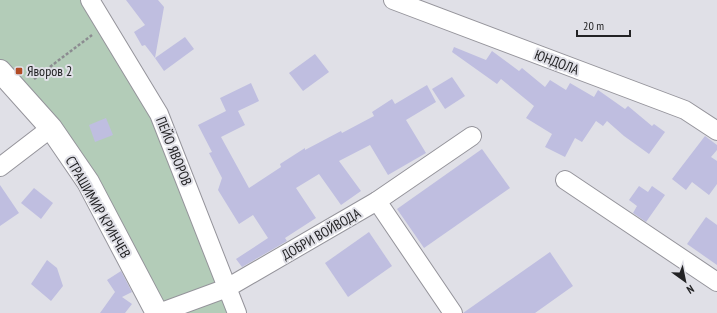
<svg xmlns="http://www.w3.org/2000/svg" width="717" height="313" viewBox="0 0 717 313" font-family="'PT Sans Narrow',sans-serif">
<style>
.green{fill:#b3ccb8}
.building{fill:#bfbee0}
.lines{fill:none;stroke-linecap:round;stroke-linejoin:round}
.street-casing{stroke:#95949b;stroke-width:20}
.secondary-casing{stroke:#95949b;stroke-width:24}
.path{stroke:#8c8c91;stroke-width:2.5;stroke-dasharray:3 2;stroke-linecap:butt}
.street{stroke:#fff;stroke-width:18}
.secondary{stroke:#fff;stroke-width:22}
.poi-dot{fill:#b24b25;stroke:#e0e0e7;stroke-width:1.5}
.labels{text-anchor:middle;stroke-width:4;stroke-linejoin:round;paint-order:stroke}
.street-label{font-size:14px;fill:#232325;stroke:#e0e0e7}
.poi-label{font-size:14px;fill:#232325;stroke:#e0e0e7;text-anchor:start}
</style>
<rect width="100%" height="100%" fill="#e0e0e7"/>
<path class="green" d="M0,0H90L159,114L237,313H157L88,182L0,75Z"/>
<g class="building">
<path d="M126,0H158L164,7L155,58L145,45L142,46L134,32L145,25Z"/>
<path d="M185,37L194,49L164,71L155,58Z"/>
<path d="M454,47L486,60L492,51L519,71L522,68L545,87L550,80L566,90L570,83L594,97L598,90L625,109L628,106L652,126L654,124L665,132L649,154L624,136L607,121L603,126L596,121L582,142L575,138L565,157L545,147L552,134L526,118L534,106L501,79L497,84L452,52Z"/>
<path d="M315,54L329,72L303,91L289,73Z"/>
<path d="M452,77L465,96L445,109L432,89Z"/>
<path d="M251,83L259,101L238,111L245,125L221,137L249,188L281,167L280,164L305,148V150L341,131L342,133L374,116L372,112L392,99L395,104L427,85L436,102L406,120L426,153L388,175L370,145L339,161L361,191L341,205L319,174L296,188L316,218L285,238L287,241L242,267L236,259L268,238L253,215L239,224L226,203L218,190L222,178L209,153L212,152L198,125L226,111L220,98Z"/>
<path d="M106,118L113,135L95,142L89,125Z"/>
<path d="M705,136L717,145V150L711,157L717,161V184L709,195L692,182L686,190L672,179Z"/>
<path d="M482,149L510,188L424,248L397,209Z"/>
<path d="M0,185L19,213L0,226Z"/>
<path d="M639,186L648,192L652,186L665,195L646,222L633,213L637,206L629,200Z"/>
<path d="M34,188L53,203L41,219L21,203Z"/>
<path d="M706,217L717,225V265L687,244Z"/>
<path d="M369,232L392,266L348,297L325,263Z"/>
<path d="M550,252L573,286L535,313H463Z"/>
<path d="M47,260L57,268L63,286L51,301L31,284Z"/>
<path d="M121,271L132,292L122,297L132,304L125,313H100L115,292L107,280Z"/>
</g>
<g class="lines">
<defs>
<g id="street">
<path d="M90,0L159,114L237,313"/>
<path d="M393,0L685,110L717,131"/>
<path d="M0,167L51,128"/>
<path d="M565,180L717,282"/>
<path d="M377,201L453,313"/>
<path d="M159,313L227,288L377,201L472,136"/>
</g>
<path id="secondary" d="M0,71L51,128L88,182L157,313"/>
</defs>
<use href="#street" class="street-casing"/>
<use href="#secondary" class="secondary-casing"/>
<path class="path" d="M34,79L92,35"/>
<use href="#street" class="street"/>
<use href="#secondary" class="secondary"/>
</g>
<rect class="poi-dot" x="15" y="67" width="8" height="8" rx="2"/>
<g class="labels">
<g class="street-label">
<text transform="translate(557 62) rotate(21)" y="5">ЮНДОЛА</text>
<text transform="translate(174 151) rotate(68)" y="5">ПЕЙО ЯВОРОВ</text>
<text transform="translate(98 207) rotate(60)" y="5">СТРАШИМИР КРИНЧЕВ</text>
<text transform="translate(321 234) rotate(-30)" y="5">ДОБРИ ВОЙВОДА</text>
</g>
<g class="poi-label">
<text x="27" y="76">Яворов 2</text>
</g>
</g>
<g transform="translate(685 281) rotate(147)" stroke="#e0e0e7" stroke-width="3" paint-order="stroke">
<path d="M0-3L7 15L0 10L-7 15Z" fill="#232325"/>
<text y="-6" font-size="11" font-weight="bold" text-anchor="middle" fill="#232325">N</text>
</g>
<path d="M577 30v6h53v-6" fill="none" stroke="#232325" stroke-width="2"/>
<text x="583" y="30" font-size="12" fill="#232325" stroke="#e0e0e7" stroke-width="3" paint-order="stroke">20 m</text>
</svg>
